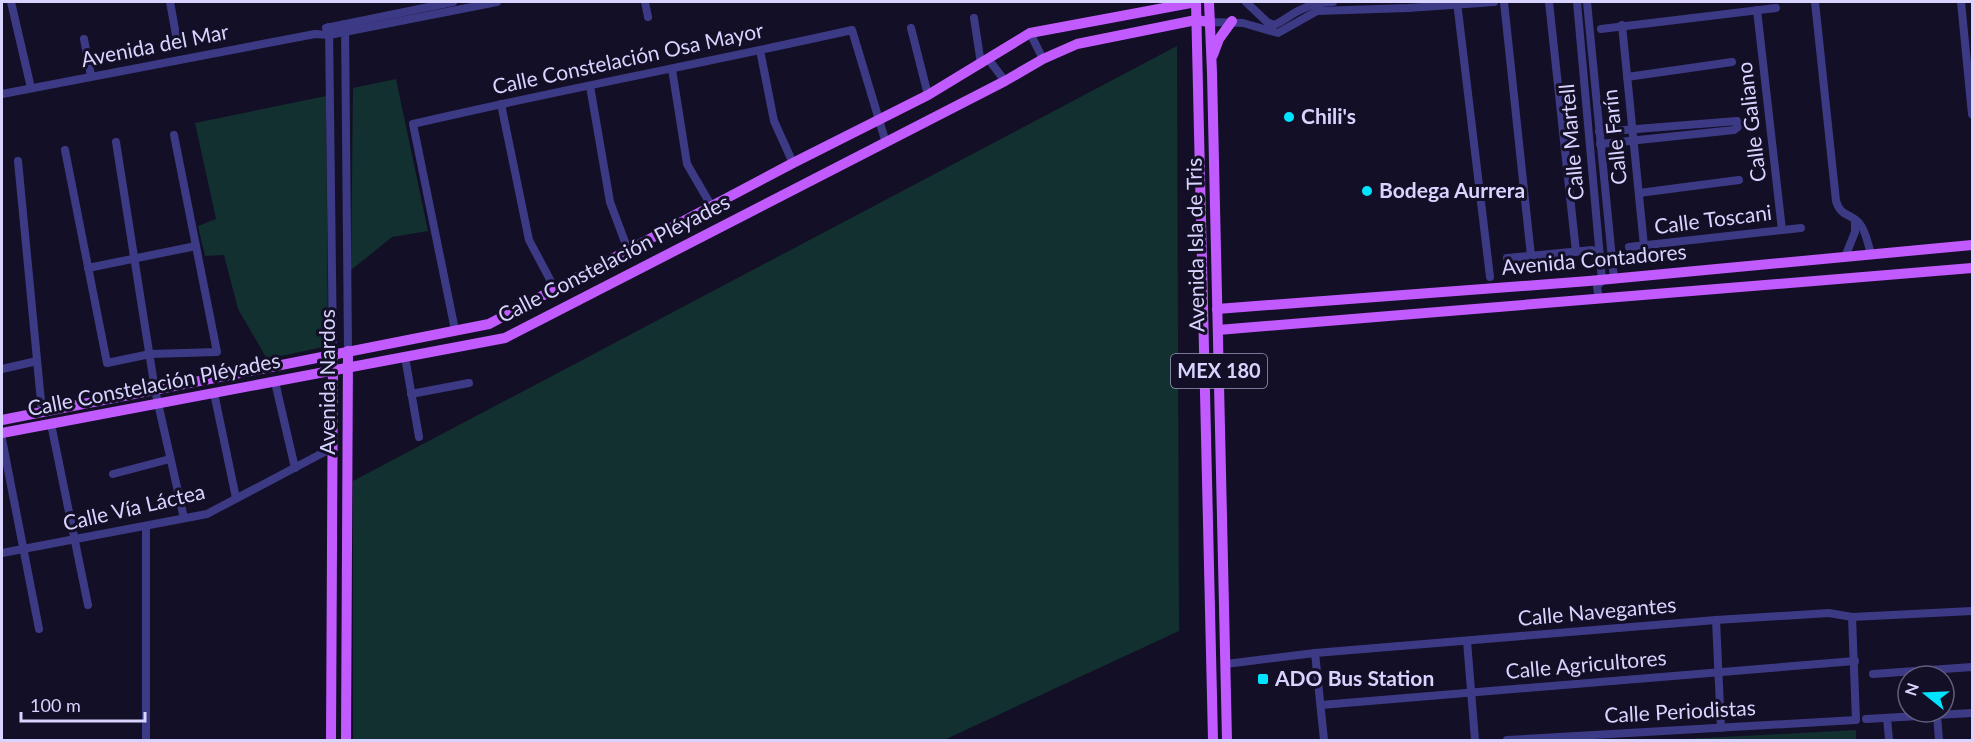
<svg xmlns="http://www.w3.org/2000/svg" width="1974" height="742" viewBox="0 0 1974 742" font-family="Lato,sans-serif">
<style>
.green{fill:#12302f}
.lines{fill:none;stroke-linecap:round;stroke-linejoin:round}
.minor{stroke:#3d3a85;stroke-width:8}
.major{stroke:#c25bff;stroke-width:10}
.poi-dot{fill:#00e5ff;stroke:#130f26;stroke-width:2}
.labels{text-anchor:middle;stroke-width:6;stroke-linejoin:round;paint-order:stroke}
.shield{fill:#130f26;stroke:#9e99be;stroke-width:1.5}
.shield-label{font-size:20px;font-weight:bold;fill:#d9d4ff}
.street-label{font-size:21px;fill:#d9d4ff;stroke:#130f26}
.poi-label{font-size:21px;font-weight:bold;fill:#d9d4ff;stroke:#130f26;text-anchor:start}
</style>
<rect width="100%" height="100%" fill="#130f26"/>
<g class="green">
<path d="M1177,46L1179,631L944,740H353V481Z"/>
<path d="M396,79L428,231L392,237L351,270L353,88Z"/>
<path d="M326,96L328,346L267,359L238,309L224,255L205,256L198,226L216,219L195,123Z"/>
<path d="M1856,730V740H1668Z"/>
</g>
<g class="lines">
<g class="minor">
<path d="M11,2L31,88"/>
<path d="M170,2L178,46"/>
<path d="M645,2L648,17"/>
<path d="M1246,2L1267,22L1274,25C1284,21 1291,14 1300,10C1310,5 1322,2 1333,2"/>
<path d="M1457,2L1490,277"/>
<path d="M1504,2L1531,256"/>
<path d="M1549,2L1576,252"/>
<path d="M1577,2L1602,280L1597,287L1599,299"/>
<path d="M1587,2L1614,279"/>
<path d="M1815,2L1836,201C1841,217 1850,213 1859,223C1866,230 1868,245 1871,254"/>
<path d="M1961,2L1972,114"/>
<path d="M1757,10L1782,230"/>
<path d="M974,18L981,64"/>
<path d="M1209,22L1243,23L1278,33L1317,11L1408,8L1494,2"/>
<path d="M345,24L348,351"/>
<path d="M1622,25L1644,246"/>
<path d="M329,27L333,354"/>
<path d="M326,28L453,2"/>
<path d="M911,28L928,95"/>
<path d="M1601,29L1776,8"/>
<path d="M1030,33L1043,59"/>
<path d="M84,39L91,76"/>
<path d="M760,50L774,121L793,163"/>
<path d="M989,60L1005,81"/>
<path d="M672,69L687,164L712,207"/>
<path d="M1627,77L1732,62"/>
<path d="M590,86L610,202L628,250"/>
<path d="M2,94L315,34L329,35L497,2"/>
<path d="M501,104L529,240L555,289"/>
<path d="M1599,132L1737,121L1738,127L1734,130L1600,144"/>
<path d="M116,142L155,390L184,518"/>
<path d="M65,150L107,363L150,354L217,352L174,135"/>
<path d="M18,161L42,412"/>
<path d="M1639,193L1739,180"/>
<path d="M1629,247L1801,228"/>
<path d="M1845,257L1855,232V220"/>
<path d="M1507,258L1592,250"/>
<path d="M88,268L196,246"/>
<path d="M455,330L413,124C558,90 705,63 852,30L886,143"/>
<path d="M405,357L419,437"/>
<path d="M2,369L37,361"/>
<path d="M275,382L295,468"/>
<path d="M214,393L236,498"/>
<path d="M411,394L469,383"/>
<path d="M51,424L88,605"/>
<path d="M2,439L39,629"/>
<path d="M113,474L170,459"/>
<path d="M2,553L207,514L332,448"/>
<path d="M1716,620L1721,728"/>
<path d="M1467,641L1475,740"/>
<path d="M1315,653L1324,740"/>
<path d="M1226,664L1315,653L1716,620L1829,613L1852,617L1972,611"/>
<path d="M1873,674L1972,667"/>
<path d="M1321,705L1855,661"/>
<path d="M1937,715L1939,740"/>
<path d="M1887,718L1889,740"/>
<path d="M1866,719L1972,713"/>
<path d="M146,740V526"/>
<path d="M1507,740L1856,720L1852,617"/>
</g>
<g class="major">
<path d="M1196,2L1213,740"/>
<path d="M1209,2L1212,73L1227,740"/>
<path d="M1213,55L1219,39L1232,21"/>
<path d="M1217,309L1589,281L1972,245"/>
<path d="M1218,330L1972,268"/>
<path d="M2,420L489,324L793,163L928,95L1030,33L1196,2"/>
<path d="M2,433L505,338L1005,81L1043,59L1077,44L1196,20L1209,22"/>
<path d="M331,740L333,354"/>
<path d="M346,740L348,351"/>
</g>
</g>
<g class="poi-dot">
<circle cx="1289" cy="117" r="6"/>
<circle cx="1367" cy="191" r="6"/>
<rect x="1257" y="673" width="12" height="12" rx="3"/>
</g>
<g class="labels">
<rect class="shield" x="1171" y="354" width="96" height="34" rx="4.5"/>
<g class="shield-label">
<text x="1219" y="378">MEX 180</text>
</g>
<g class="street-label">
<text transform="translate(155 46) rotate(-11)" y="7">Avenida del Mar</text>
<text transform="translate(628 59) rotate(-12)" y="7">Calle Constelación Osa Mayor</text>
<text transform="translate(1752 122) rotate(-97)" y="7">Calle Galiano</text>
<text transform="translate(1615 137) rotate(-96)" y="7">Calle Farín</text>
<text transform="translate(1572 142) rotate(-95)" y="7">Calle Martell</text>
<text transform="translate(1713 220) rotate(-7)" y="7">Calle Toscani</text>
<text transform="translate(1196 245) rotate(-91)" y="7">Avenida Isla de Tris</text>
<text transform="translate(614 259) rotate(-27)" y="7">Calle Constelación Pléyades</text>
<text transform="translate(1594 260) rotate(-5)" y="7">Avenida Contadores</text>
<text transform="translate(328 382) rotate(-90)" y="7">Avenida Nardos</text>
<text transform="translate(154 385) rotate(-11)" y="7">Calle Constelación Pléyades</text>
<text transform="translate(134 508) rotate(-13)" y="7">Calle Vía Láctea</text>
<text transform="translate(1597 612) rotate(-5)" y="7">Calle Navegantes</text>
<text transform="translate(1586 665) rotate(-5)" y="7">Calle Agricultores</text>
<text transform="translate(1680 712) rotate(-3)" y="7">Calle Periodistas</text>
</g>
<g class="poi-label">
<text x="1301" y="124">Chili's</text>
<text x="1379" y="198">Bodega Aurrera</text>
<text x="1275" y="686">ADO Bus Station</text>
</g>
</g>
<rect width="1974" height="742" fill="none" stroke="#d9d4ff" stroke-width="6"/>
<g transform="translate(1926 694) rotate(288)"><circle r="28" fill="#130f26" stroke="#625e7d" stroke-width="1.5"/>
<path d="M0-4.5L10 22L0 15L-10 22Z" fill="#00e5ff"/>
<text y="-9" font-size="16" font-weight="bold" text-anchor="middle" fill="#d9d4ff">N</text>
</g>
<path d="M21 712v9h124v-9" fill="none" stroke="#d9d4ff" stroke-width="3"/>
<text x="30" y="712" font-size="18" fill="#d9d4ff" stroke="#130f26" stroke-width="4.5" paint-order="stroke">100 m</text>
</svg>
